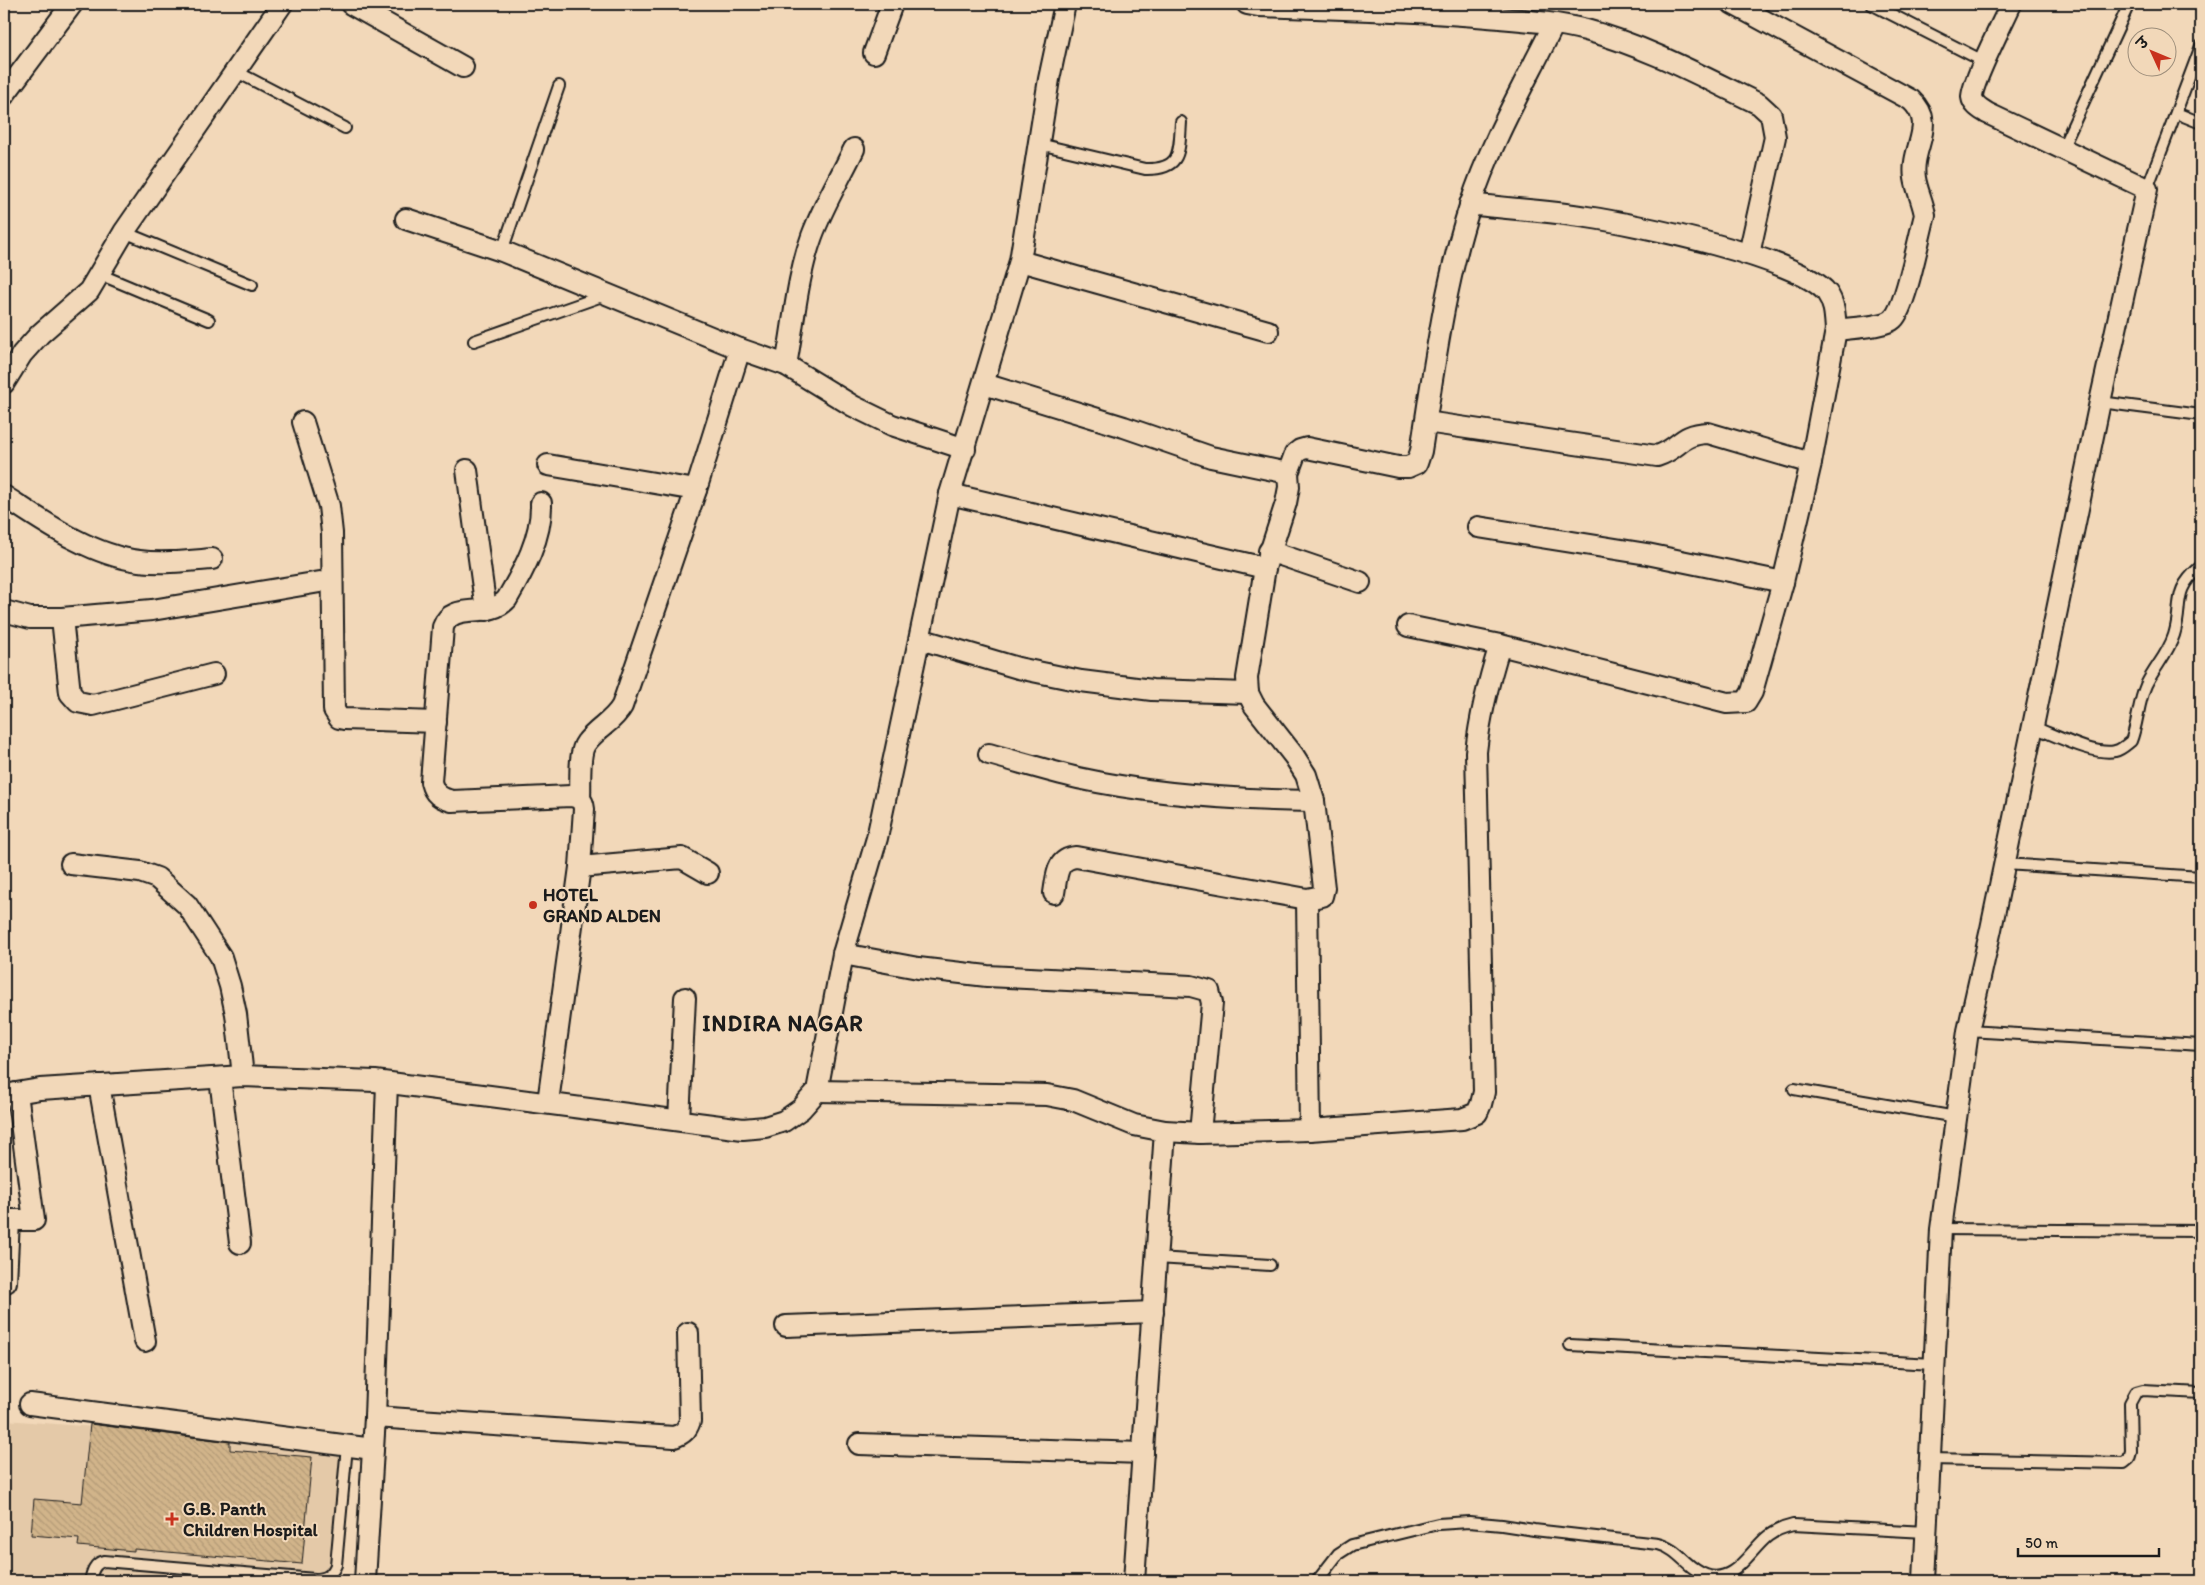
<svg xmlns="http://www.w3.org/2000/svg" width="2205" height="1585" viewBox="0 0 2205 1585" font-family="Itim,'Playpen Sans Deva',sans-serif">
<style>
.built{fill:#e4c9a8}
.building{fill:url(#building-back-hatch);stroke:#1c1c1c}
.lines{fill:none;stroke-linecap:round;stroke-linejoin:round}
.service-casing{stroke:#1c1c1c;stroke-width:14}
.minor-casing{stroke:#1c1c1c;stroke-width:24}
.service{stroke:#f2d8b9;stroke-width:10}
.minor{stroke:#f2d8b9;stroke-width:20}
.poi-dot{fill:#c8321e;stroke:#f2d8b9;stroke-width:2}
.labels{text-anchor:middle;stroke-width:4;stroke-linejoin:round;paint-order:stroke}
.poi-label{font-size:18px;font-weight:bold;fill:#1c1c1c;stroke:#f2d8b9;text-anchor:start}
.district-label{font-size:22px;font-weight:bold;letter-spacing:1px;fill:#1c1c1c;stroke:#f2d8b9}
</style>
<defs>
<pattern id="building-back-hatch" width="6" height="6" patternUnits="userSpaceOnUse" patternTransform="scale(1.25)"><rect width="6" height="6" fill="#d1b48a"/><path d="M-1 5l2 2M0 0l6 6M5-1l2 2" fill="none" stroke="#b39a76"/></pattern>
</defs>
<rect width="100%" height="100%" fill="#f2d8b9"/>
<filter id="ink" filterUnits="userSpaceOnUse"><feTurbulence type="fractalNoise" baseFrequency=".02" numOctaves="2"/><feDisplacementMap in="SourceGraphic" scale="10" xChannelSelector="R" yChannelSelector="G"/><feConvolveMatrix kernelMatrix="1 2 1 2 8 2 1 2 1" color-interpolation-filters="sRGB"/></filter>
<g filter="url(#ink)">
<path class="built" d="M6,1420L169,1433L350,1458L331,1581H4V1435Z"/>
<path class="building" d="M90,1424L230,1442V1450L312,1457L302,1564L134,1549V1551L78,1546L79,1539L31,1535L34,1499L82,1503Z"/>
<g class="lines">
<defs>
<g id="service">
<path d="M1871,4L1985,62"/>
<path d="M235,71L345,128"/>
<path d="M2176,113L2201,123"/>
<path d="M1039,144L1145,169C1182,170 1179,151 1181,122"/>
<path d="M2062,149L2129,4"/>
<path d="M2147,189L2201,46"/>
<path d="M124,232L252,285"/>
<path d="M502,251L559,86"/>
<path d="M99,274L209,320"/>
<path d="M474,341L605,295"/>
<path d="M2100,402L2201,415"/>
<path d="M2033,727C2053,734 2094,756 2115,751C2121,750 2126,745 2131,741C2138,723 2138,703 2146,685C2154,668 2168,654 2174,635C2184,603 2170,593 2201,566"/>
<path d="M2005,864L2201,877"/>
<path d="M1968,1031L2201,1045"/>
<path d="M1794,1089L1956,1117"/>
<path d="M1941,1229L2201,1231"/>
<path d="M1157,1258L1270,1265"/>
<path d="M1570,1345L1934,1364"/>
<path d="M1930,1459L2124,1463L2129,1459L2131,1452L2130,1403L2136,1392L2143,1390L2201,1393"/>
<path d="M90,1581C92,1572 94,1563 104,1561L315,1579C326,1579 332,1575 336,1565L347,1446"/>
<path d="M1317,1581L1338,1554L1352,1545L1438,1524L1469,1522L1502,1525L1534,1530L1658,1544C1679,1549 1687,1569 1706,1575C1734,1585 1750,1550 1768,1536C1776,1530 1784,1527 1793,1525L1926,1532"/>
</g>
<g id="minor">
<path d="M351,4L463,67"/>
<path d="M1247,4L1258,6C1335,9 1412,10 1488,17C1521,20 1554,22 1586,30C1646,46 1703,77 1759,104L1771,115L1775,137L1749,254"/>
<path d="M1733,4L1911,100C1938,125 1910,147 1915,178C1917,191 1923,202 1925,215C1919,236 1906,307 1893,319C1885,327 1848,328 1836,330"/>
<path d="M874,53L892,4"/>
<path d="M4,95L72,4"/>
<path d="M406,219L502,251L740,349L786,365L853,406L892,425L965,449"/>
<path d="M1020,261L1268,331"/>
<path d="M786,365C794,323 797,277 812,236C823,206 840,178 854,149"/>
<path d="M4,383L22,354L40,334L89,291L124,232L282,4"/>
<path d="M984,384L1124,427L1211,457L1288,473"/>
<path d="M303,422L329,506L332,533L334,710L339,718L344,719L436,722"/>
<path d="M1426,422L1657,456C1680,449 1679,434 1708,433L1811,463"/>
<path d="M548,465L696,490"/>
<path d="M467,470L486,610"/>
<path d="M950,494L1265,568"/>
<path d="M4,496C44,522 90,555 139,561C163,564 188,561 212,559"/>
<path d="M541,503C542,537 524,570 507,599C489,620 452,600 443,627L431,782C434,794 440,798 452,801L571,796C580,798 583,800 584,809L580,867L548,1102"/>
<path d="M1478,527L1647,554L1783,582"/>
<path d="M1269,551L1360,582"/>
<path d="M4,611L30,618H62L152,610L320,582"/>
<path d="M62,618L70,693L78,702L93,705L214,674"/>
<path d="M1408,626L1500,645L1727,703L1746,702L1752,692L1783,582L1811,463L1836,330C1835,317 1835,304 1827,293C1800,258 1635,224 1587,217C1549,211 1509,209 1470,204"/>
<path d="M920,639L1018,668L1081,681L1152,690L1248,693"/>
<path d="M989,754C1019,762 1048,771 1078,778C1155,795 1235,800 1314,801"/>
<path d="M580,798C581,785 578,753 586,743C597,728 613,722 622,706L696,490L740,349"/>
<path d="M71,864L140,872L157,878L187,905L221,957L230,986L236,1014L243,1076"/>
<path d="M580,867L682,858L708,873"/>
<path d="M1054,893C1057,876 1056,859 1076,857L1307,899"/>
<path d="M843,954L918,968L987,976L1191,986L1209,991L1212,1003L1200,1133"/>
<path d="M220,1078L240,1243"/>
<path d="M99,1085L145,1341"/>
<path d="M817,1091L1047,1095L1073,1100L1134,1125L1165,1131L1200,1133L1310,1130L1462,1119L1477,1113L1481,1104L1484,1092L1476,752C1480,715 1489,680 1500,645"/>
<path d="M4,1095L40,1089L243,1076L375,1081L743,1129L765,1127L784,1121L801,1109L817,1091L843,954L877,838L950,494L1020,261L1049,79L1065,4"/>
<path d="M679,1120L685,998"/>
<path d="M1310,1130L1307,899L1322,896L1324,888L1314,801L1306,775L1294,756L1254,705L1248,693L1247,678L1265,568L1286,503L1289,487L1288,473L1295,454L1300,450L1307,448L1398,467H1408L1417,463L1421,451C1434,369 1444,286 1470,206C1490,143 1525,83 1554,24"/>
<path d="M6,1282L9,1220H34L17,1093"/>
<path d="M786,1326L1153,1312"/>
<path d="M30,1404L373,1449"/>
<path d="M375,1417L674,1437C683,1434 687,1430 690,1421L688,1333"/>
<path d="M859,1444L1143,1453"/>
<path d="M365,1581L375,1417L387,1083"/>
<path d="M1134,1581L1165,1131"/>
<path d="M1924,1581L1941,1229L1968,1031L1991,929L2100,402L2147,189L1987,113C1981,109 1973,105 1972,97C1972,82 2004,20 2011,4"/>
</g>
</defs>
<use href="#service" class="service-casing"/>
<use href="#minor" class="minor-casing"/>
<use href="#service" class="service"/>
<use href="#minor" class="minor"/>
</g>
</g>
<g class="poi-dot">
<circle cx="533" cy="905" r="5"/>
<path d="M169.5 1511.5h5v5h5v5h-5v5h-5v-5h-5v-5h5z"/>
</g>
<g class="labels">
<g class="poi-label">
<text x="543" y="901">HOTEL<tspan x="543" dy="21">GRAND ALDEN</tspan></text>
<text x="183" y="1515">G.B. Panth<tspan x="183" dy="21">Children Hospital</tspan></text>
</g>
<g class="district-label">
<text x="783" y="1031">INDIRA NAGAR</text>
</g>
</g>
<rect width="2205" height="1585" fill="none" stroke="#f2d8b9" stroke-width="20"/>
<rect x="10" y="10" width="2185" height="1565" fill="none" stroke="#1c1c1c" stroke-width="2" filter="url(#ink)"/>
<g transform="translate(2152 52) rotate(314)"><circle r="24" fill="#f2d8b9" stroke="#9c8d7a"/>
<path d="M0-4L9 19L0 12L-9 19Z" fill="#c8321e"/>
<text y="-8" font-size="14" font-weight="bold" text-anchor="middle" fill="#1c1c1c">उ</text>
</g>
<path d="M2018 1548v8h141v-8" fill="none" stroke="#1c1c1c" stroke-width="2.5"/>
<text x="2025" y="1548" font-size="15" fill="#1c1c1c" stroke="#f2d8b9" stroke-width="4" paint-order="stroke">50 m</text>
</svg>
